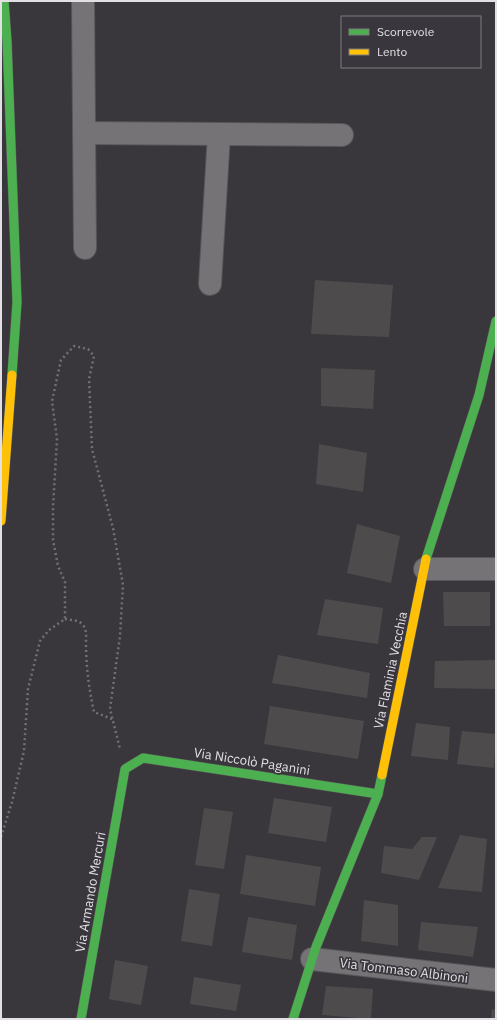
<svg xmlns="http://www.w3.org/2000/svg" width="497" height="1020" viewBox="0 0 497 1020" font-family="'IBM Plex Sans',sans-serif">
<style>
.building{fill:#4e4b4c}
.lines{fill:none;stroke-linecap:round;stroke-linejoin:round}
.street-casing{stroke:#58565a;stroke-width:24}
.fast-casing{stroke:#58565a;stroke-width:10}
.slow-casing{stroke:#58565a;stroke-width:10}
.path{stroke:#717073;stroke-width:2.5;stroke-dasharray:2 3;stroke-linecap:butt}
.street{stroke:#767377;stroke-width:22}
.fast{stroke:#4caf50;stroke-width:9}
.slow{stroke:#ffc107;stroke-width:9}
.labels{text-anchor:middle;stroke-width:3.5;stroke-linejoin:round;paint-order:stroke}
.street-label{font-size:13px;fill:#e2e0e4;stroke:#3a363d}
</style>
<rect width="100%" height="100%" fill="#3a373c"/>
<g class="building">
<path d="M315,280L393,285L389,337L311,334Z"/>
<path d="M321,368L375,370L373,409L321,406Z"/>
<path d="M319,444L367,453L363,492L316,484Z"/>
<path d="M357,524L400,536L391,583L347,573Z"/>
<path d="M443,592H490V626H444Z"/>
<path d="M325,599L383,608L378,644L317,635Z"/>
<path d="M278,655L370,673L367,698L272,683Z"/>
<path d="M496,660V689L434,688L435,661Z"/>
<path d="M270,706L364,721L358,759L264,744Z"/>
<path d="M416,723L450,727L448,760L411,756Z"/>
<path d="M462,731L496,734L494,768L457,764Z"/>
<path d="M274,798L332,807L326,842L268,833Z"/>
<path d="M204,808L233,812L224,869L195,865Z"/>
<path d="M460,835L487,839L482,892L438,888Z"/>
<path d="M422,837H437L419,880L381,873L384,846L412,849Z"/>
<path d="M246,855L321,867L315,906L240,894Z"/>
<path d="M189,889L220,894L212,946L181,941Z"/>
<path d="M364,900L398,905V946L361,941Z"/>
<path d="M248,917L297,925L292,960L242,952Z"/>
<path d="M421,922L478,927L473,957L418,950Z"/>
<path d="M115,960L148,966L141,1005L109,999Z"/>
<path d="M194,977L241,985L236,1011L190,1004Z"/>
<path d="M326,986L373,989L371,1019L322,1015Z"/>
<path d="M492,1009L496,1010V1019H491Z"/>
</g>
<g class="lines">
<defs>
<g id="street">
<path d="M83,1L85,248"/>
<path d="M84,133L342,135"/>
<path d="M210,284L219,134"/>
<path d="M425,569H496"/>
<path d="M312,959L496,980"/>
</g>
<g id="fast">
<path d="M4,1L7,41L17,302L12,375"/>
<path d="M426,559L479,395L496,321"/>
<path d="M81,1019L125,769L143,758L378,794"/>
<path d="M293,1019L316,947L378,794L382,775"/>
</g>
<g id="slow">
<path d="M1,521L12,375"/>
<path d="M382,775L426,559"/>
</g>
</defs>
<use href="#street" class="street-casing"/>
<use href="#fast" class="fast-casing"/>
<use href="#slow" class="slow-casing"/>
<g class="path">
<path d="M65,619C71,620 79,620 83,625C87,630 86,636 86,643C86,667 89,689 94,712L112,719"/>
<path d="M1,837L12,802L24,751L28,689L40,641L49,630L65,619V582L58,566L53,540V507L57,439L52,401L61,360L74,346L88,349L94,356L89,379L92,449L113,528L123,585L120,636L110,709L120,749"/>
</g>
<use href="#street" class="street"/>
<use href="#fast" class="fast"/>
<use href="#slow" class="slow"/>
</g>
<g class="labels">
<g class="street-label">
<text transform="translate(390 670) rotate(-78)" y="5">Via Flaminia Vecchia</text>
<text transform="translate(252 761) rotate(9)" y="5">Via Niccolò Paganini</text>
<text transform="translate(90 892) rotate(-80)" y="5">Via Armando Mercuri</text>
<text transform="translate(404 970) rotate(7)" y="5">Via Tommaso Albinoni</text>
</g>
</g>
<rect width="497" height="1020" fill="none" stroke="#e2e0e4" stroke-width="4"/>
<rect x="341" y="16" width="140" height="52" fill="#3a363d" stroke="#7d7a80"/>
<rect x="349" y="29" width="20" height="6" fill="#4caf50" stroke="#7d7a80"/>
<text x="377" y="36" font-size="12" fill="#e2e0e4">Scorrevole</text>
<rect x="349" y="49" width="20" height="6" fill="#ffc107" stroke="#7d7a80"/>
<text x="377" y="56" font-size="12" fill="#e2e0e4">Lento</text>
</svg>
